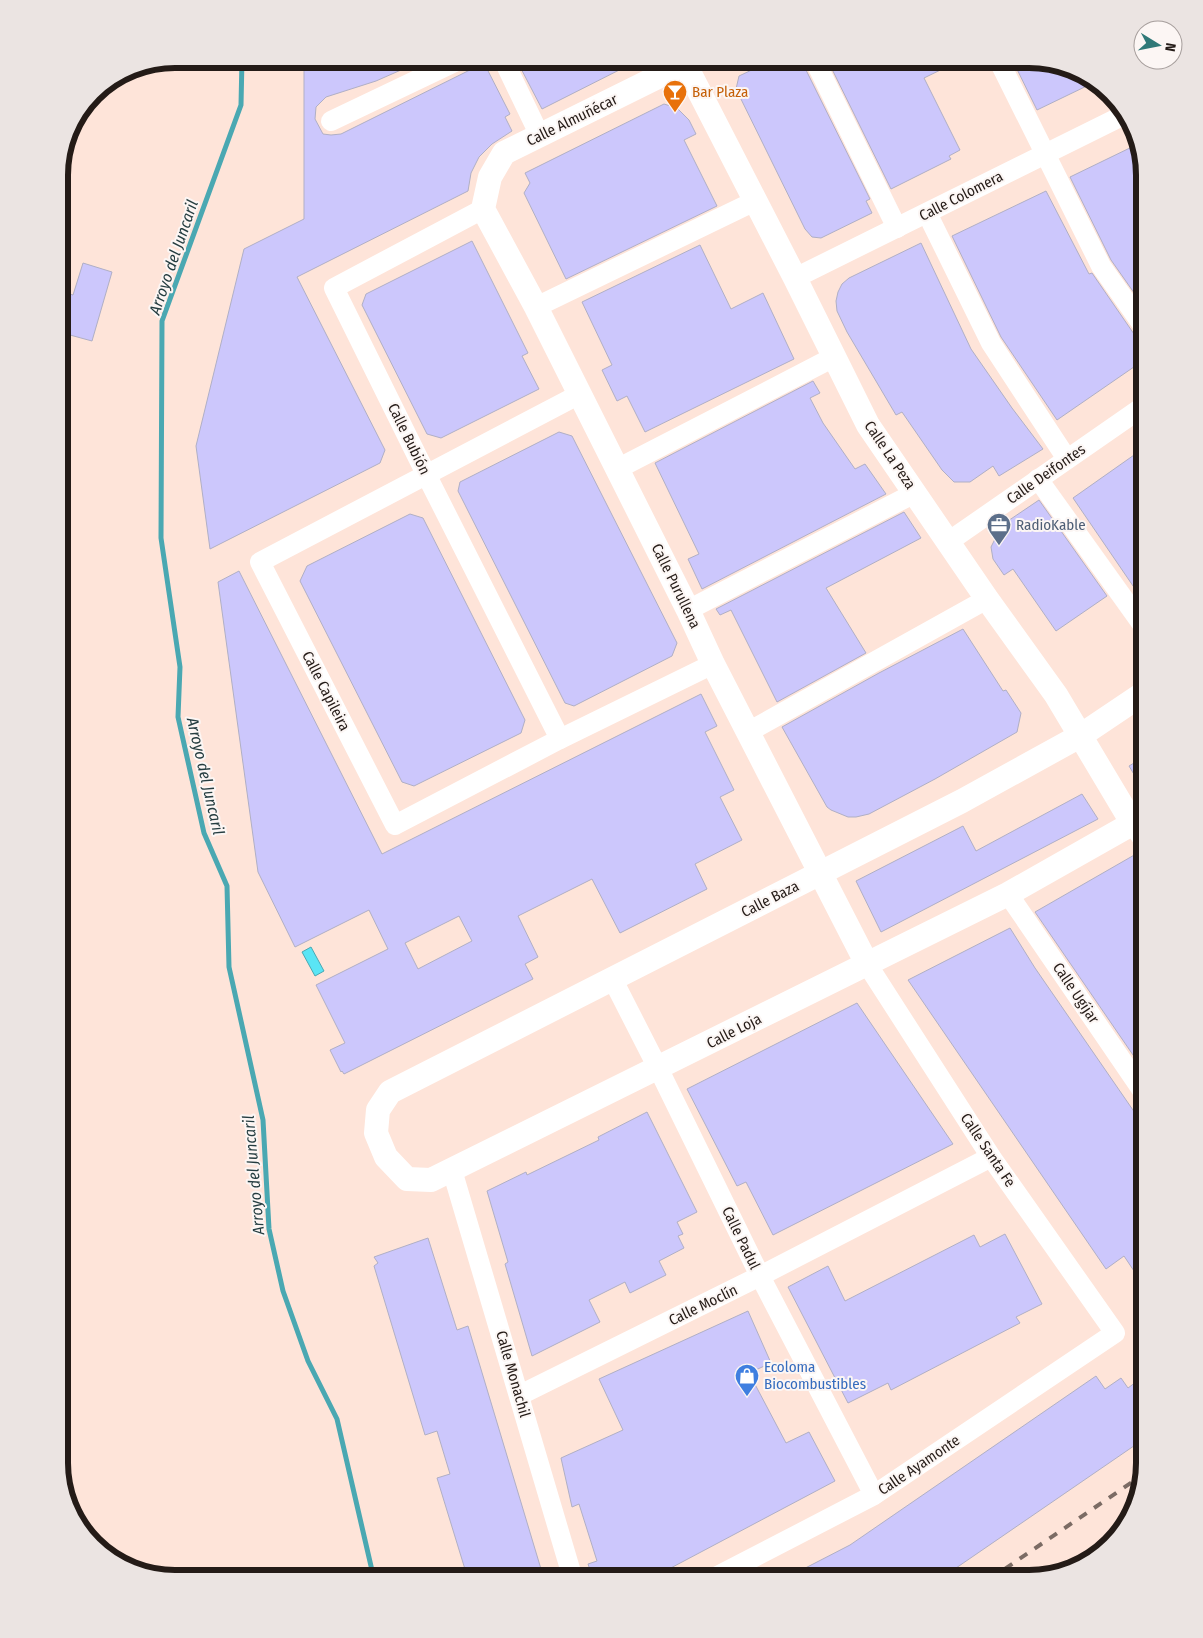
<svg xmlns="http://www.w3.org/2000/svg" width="1203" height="1638" viewBox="0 0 1203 1638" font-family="'Fira Sans Condensed',sans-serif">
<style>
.water{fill:#5ae5f5;stroke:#4aa8b2}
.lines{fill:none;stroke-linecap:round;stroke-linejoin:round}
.stream{stroke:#4aa8b2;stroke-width:5}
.building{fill:#ccc7fc;stroke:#b0afc5;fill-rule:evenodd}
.minor{stroke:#fff;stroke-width:20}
.tertiary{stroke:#fff;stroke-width:24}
.rail{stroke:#7b6b64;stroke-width:4;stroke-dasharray:9 9;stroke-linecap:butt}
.labels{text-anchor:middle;stroke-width:4;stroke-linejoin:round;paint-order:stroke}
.food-label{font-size:15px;fill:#c56008;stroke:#fcf6f4;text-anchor:start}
.street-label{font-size:15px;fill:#241b17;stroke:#fcf6f4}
.service-label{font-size:15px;fill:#4e5e75;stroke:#fcf6f4;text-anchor:start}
.shop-label{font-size:15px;fill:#366cbe;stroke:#fcf6f4;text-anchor:start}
.water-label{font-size:16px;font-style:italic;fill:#253d40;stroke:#fcf6f4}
.rim{fill:none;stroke:#241b17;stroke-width:6}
</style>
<rect width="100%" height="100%" fill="#fee4d9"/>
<path class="water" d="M311,947L324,971L315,976L302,952Z"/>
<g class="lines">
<path class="stream" d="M242,59L241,105L162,321L161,538L180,667L178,717L204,833L227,886L229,967L263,1120L269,1229L283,1291L308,1361L337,1419L374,1579"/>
</g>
<g class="building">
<path d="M304,59H426L376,81L326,97L316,107L315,119L323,134L331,135L341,134L484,63L510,114L505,117L512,131L492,144L479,157L471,173L468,191L297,277L385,450L380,463L210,549L196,446L244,249L304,219Z"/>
<path d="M516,59H641L542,109Z"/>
<path d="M775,59H802L803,64L870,199L866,201L872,213L821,238L812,237L805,229L736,89L739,76Z"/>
<path d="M827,59H963L924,78L960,150L949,156L951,159L891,189Z"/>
<path d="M1012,59H1036L1087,74L1095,82L1037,110Z"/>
<path d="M664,104L677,108L689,120L696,134L684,140L717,206L566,279L524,193L530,183L525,173Z"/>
<path d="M1136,145L1144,174V307L1111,260L1070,177Z"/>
<path d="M1046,191L1089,274L1092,273L1134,334L1139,338L1144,339V360L1057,420L1001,337L952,236Z"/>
<path d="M472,241L528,353L522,356L539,389L441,438L427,434L362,305L366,294Z"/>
<path d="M921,243L971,349L1012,408L1043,449L999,476L993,466L970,482H954L942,470L902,412L896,415L847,332L837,311L836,301L838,292L842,284L849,278Z"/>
<path d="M700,245L731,309L763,293L794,359L645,432L627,396L617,401L602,370L612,365L582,302Z"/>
<path d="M83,263L112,272L92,341L59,332V291L73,295Z"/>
<path d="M813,381L820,393L810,398L823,423L855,469L865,464L886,494L702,589L688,559L699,554L655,463Z"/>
<path d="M559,432L572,436L677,643L672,656L574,706L565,703L458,491L460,482Z"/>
<path d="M1144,448V602L1073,498Z"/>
<path d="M1039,500L1107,596L1056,631L1013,569L1004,575L993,559L991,547L1002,525Z"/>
<path d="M904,512L921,538L826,588L866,653L777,702L731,610L720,615L716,609Z"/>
<path d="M410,514L423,518L525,720L521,733L414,786L402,782L300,581L307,566Z"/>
<path d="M239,571L382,854L701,694L717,726L705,732L734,790L720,797L742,840L695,864L707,889L620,933L592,879L518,916L538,957L525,964L533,979L344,1074L342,1071L341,1072L330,1050L345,1043L316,985L388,949L369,910L295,947L258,872L218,582ZM459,916L472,941L418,969L405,943Z"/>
<path d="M963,629L1003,691L1006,690L1021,713L1017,732L935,779L869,814L856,817H848L831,810L827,807L782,727L879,673Z"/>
<path d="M1144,757V791L1129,766Z"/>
<path d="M1082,794L1098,819L881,932L856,881L963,826L976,851Z"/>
<path d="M1136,854L1144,865V1071L1035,912Z"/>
<path d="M1010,928L1035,968L1144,1126V1286L1124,1256L1106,1269L908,980Z"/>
<path d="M857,1003L953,1144L773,1235L746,1182L737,1186L687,1089Z"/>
<path d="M647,1112L697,1212L677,1222L683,1234L678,1236L684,1248L659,1261L666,1275L630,1293L625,1282L589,1300L600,1322L532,1356L505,1264L508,1262L487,1191L526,1172L527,1175L599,1140L598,1137Z"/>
<path d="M1005,1234L1042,1304L1016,1317L1020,1323L891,1390L888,1383L848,1403L788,1287L828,1266L845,1301L974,1235L980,1247Z"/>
<path d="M428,1238L457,1330L468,1326L544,1579H468L437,1478L450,1474L437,1431L425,1435L374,1266L378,1263L374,1257Z"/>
<path d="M748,1311L771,1363L749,1373L786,1443L809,1432L835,1481L650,1579H593L588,1564L597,1561L579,1504L572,1507L561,1458L623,1430L599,1379Z"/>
<path d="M1096,1376L1105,1389L1121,1378L1128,1388L1144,1376V1439L940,1579H784L850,1545Z"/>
</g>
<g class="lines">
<g class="minor">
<path d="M503,59L540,136"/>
<path d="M814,59L897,228"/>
<path d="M998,59L1101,266L1144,327"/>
<path d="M331,121L461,59"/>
<path d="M483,209L334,288L427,476L560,739"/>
<path d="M927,213L991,343L1067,459"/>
<path d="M795,278L1126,114"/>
<path d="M536,307L755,201"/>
<path d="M580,394L260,562L395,825L560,739L713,664"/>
<path d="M617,469L834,357"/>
<path d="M1038,479L1144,627"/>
<path d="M948,542L1144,406"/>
<path d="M688,610L915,493"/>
<path d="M748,732L987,599"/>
<path d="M1133,824L1144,841"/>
<path d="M1008,894L1144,1093"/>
<path d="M613,980L663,1078L760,1276L874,1495"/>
<path d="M452,1170L573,1579"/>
<path d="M520,1395L760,1276L991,1157"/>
<path d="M712,1579L874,1495L1115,1333L991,1157L867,964"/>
</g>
<g class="tertiary">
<path d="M694,59L504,153L490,177L483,209L536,307L688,610L713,664L867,964"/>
<path d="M685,64L795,278L868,425L987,599L1056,695L1133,824"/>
<path d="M1144,817L1008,894L431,1180L407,1179L386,1157L376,1133L378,1110L390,1092L962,801L1080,736L1144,693"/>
</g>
<path class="rail" d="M990,1579L1141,1476"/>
</g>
<defs>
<symbol id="bar-pin" viewBox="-11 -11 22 30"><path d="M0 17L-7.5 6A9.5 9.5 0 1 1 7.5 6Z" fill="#e8710a" stroke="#fcf6f4"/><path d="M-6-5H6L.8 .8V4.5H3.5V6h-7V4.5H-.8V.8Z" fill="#fff"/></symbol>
<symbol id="office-pin" viewBox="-11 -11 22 30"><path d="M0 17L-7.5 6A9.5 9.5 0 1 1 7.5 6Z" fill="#5c6f8a" stroke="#fcf6f4"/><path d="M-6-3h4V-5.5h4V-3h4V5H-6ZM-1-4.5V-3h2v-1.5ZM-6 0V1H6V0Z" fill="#fff"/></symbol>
<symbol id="shop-pin" viewBox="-11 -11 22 30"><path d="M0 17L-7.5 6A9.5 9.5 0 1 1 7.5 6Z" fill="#3f7fe0" stroke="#fcf6f4"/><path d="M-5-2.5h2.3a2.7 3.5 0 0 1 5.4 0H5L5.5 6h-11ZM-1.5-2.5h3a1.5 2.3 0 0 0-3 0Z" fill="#fff"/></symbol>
</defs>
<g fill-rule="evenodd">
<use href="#bar-pin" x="661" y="78" width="28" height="38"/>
<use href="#office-pin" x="985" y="511" width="28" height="38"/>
<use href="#shop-pin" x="733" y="1362" width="28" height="38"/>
</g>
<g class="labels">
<g class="food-label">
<text x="692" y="97">Bar Plaza</text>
</g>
<g class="street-label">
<text transform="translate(572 120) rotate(-26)" y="5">Calle Almuñécar</text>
<text transform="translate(961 196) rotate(-27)" y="5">Calle Colomera</text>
<text transform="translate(409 439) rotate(64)" y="5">Calle Bubión</text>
<text transform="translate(890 455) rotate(56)" y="5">Calle La Peza</text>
<text transform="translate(1046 474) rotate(-35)" y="5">Calle Deifontes</text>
<text transform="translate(676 586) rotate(64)" y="5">Calle Purullena</text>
<text transform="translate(326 691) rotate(63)" y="5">Calle Capileira</text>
<text transform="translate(770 899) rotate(-27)" y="5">Calle Baza</text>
<text transform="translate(1076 993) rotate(56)" y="5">Calle Ugíjar</text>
<text transform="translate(734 1031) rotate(-27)" y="5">Calle Loja</text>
<text transform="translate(988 1150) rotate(56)" y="5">Calle Santa Fe</text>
<text transform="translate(741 1238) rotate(64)" y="5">Calle Padul</text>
<text transform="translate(703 1305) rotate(-26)" y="5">Calle Moclín</text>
<text transform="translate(513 1374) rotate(74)" y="5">Calle Monachil</text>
<text transform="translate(919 1465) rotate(-34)" y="5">Calle Ayamonte</text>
</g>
<g class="service-label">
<text x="1016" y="530">RadioKable</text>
</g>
<g class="shop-label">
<text x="764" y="1372">Ecoloma<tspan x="764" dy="17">Biocombustibles</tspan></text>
</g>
<g class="water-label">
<text transform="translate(173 257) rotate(-71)" y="6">Arroyo del Juncaril</text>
<text transform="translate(206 776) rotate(77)" y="6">Arroyo del Juncaril</text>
<text transform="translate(253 1175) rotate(-95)" y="6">Arroyo del Juncaril</text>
</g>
</g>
<path d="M0 0H1203V1638H0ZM175 68H1029A107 107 0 0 1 1136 175V1463A107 107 0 0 1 1029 1570H175A107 107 0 0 1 68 1463V175A107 107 0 0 1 175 68Z" fill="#ebe4e2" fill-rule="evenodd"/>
<path class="rim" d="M175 68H1029A107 107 0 0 1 1136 175V1463A107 107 0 0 1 1029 1570H175A107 107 0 0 1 68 1463V175A107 107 0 0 1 175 68Z"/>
<g transform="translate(1158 45) rotate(100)"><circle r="24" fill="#fcf6f4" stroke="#a69e9c"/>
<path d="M0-4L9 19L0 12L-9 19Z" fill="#307978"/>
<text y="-8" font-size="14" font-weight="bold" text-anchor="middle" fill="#241b17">N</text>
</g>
</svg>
